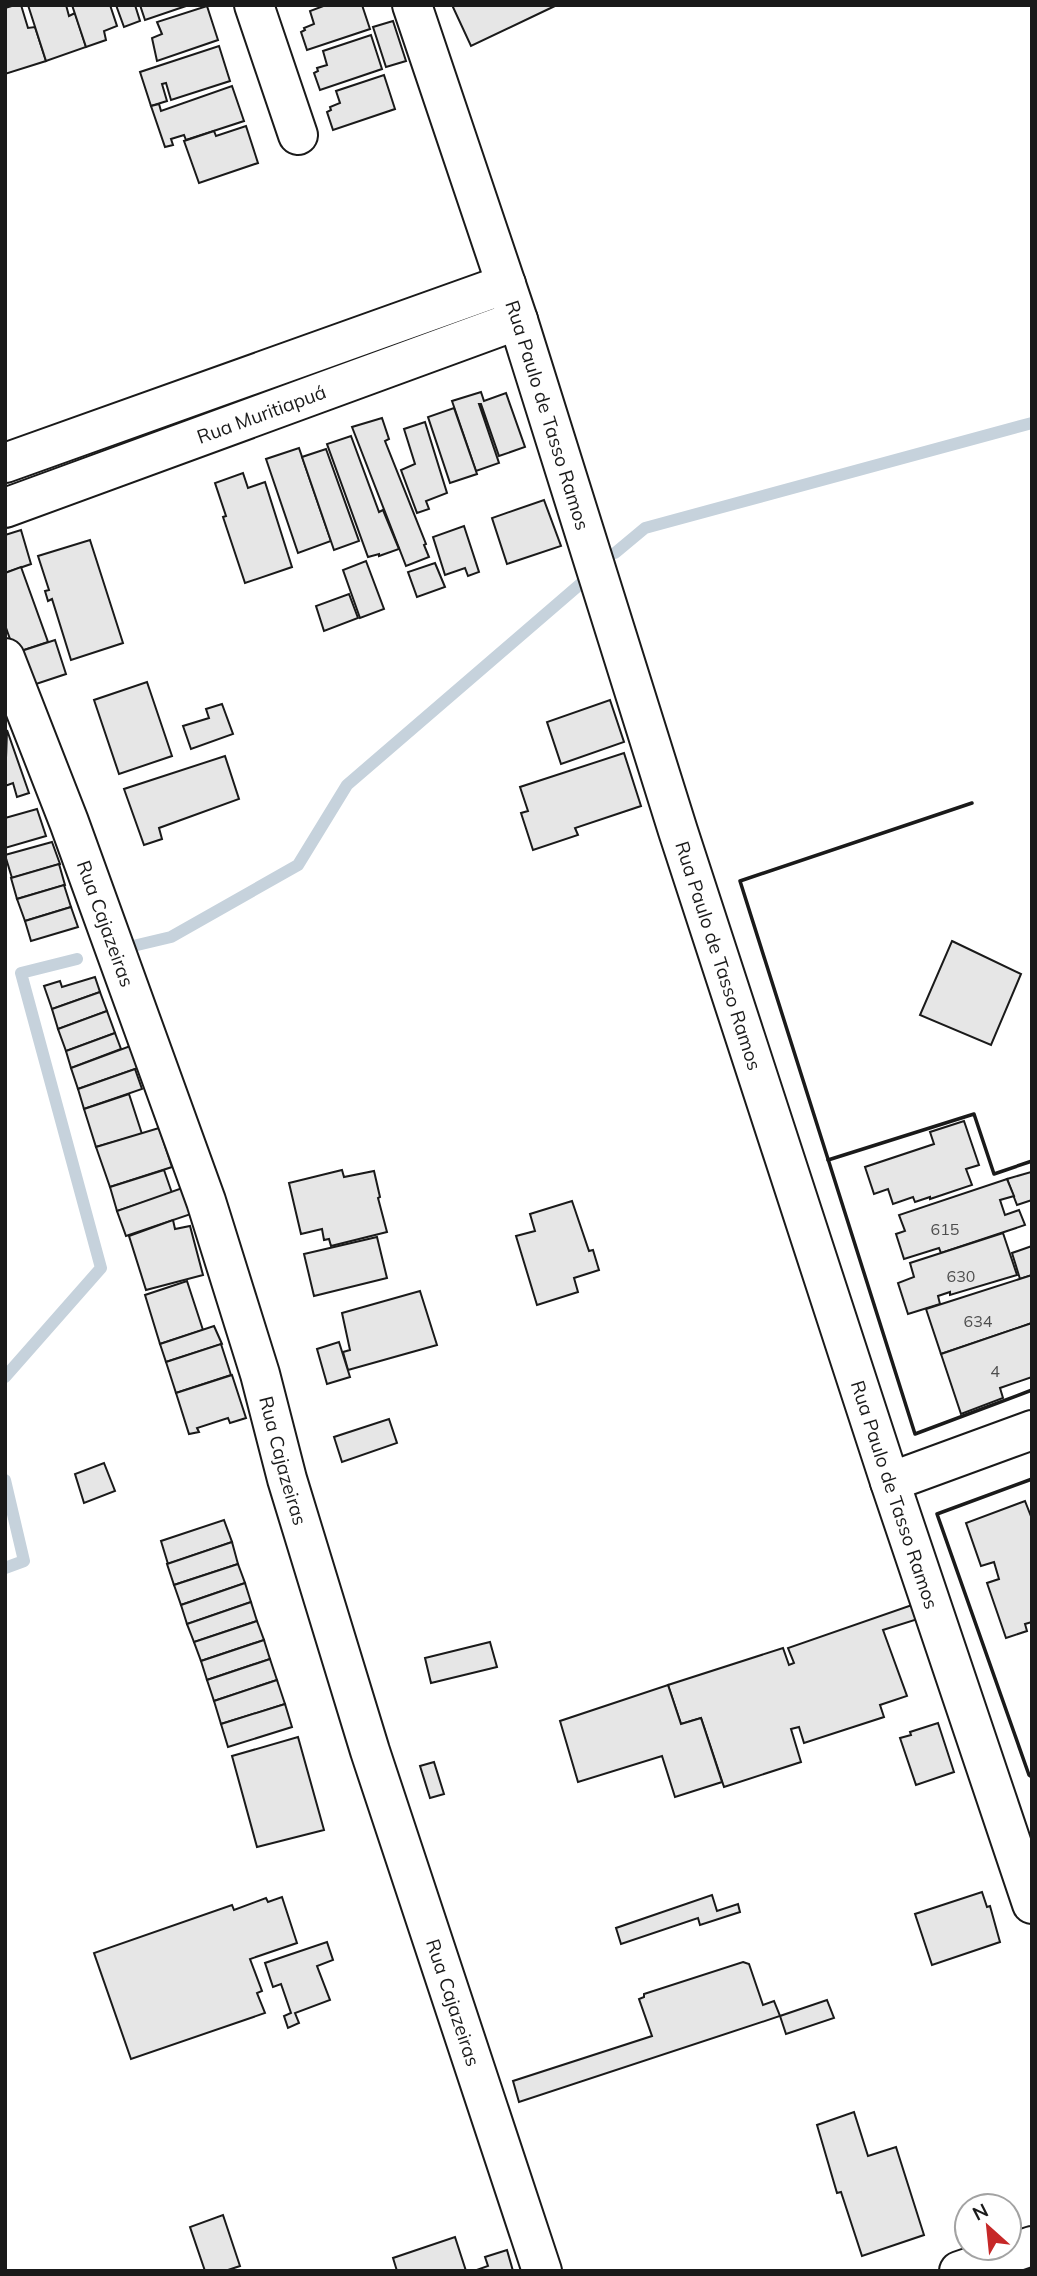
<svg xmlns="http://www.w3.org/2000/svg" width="1037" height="2276" viewBox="0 0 1037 2276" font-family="Mulish,sans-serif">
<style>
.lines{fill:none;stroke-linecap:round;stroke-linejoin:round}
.stream{stroke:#c6d2dc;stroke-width:12}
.building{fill:#e6e6e6;stroke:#1a1a1a;stroke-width:2}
.minor-casing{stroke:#1a1a1a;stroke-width:42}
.minor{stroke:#fff;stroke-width:38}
.wall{stroke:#1a1a1a;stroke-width:3.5}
.labels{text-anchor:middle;stroke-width:5;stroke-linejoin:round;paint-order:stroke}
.number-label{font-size:16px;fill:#4d4d4d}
.street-label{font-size:19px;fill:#1a1a1a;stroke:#fff}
</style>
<rect width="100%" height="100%" fill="#fff"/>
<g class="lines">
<g class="stream">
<path d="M615,553L645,528L1032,423"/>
<path d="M133,946L171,937L298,865L347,785L585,580"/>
<path d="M5,1377L101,1268L21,973L77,959"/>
<path d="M5,1480L24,1561L5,1568"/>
</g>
</g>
<g class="building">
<path d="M15,5H21L28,28L35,27L46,61L5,74V8Z"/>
<path d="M28,5H66L69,16L75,13L86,47L46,61Z"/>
<path d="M72,5H110L117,26L104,31L106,40L86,47Z"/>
<path d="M116,5H135L140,21L124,27Z"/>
<path d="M140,5H189L145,20Z"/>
<path d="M326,5H362L370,29L307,50L301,32L305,30L304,28L314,24L310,11Z"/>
<path d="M452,5H557L471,46Z"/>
<path d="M207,6L218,40L157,61L152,38L162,34L157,22Z"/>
<path d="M393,21L406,61L386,67L373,27Z"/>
<path d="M371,35L382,69L320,90L314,73L318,71L317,68L327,65L323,51Z"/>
<path d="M219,46L230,81L171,100L166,83L162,84L167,101L151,106L140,72Z"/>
<path d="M384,75L395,109L333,130L327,112L331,110L330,107L340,103L336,91Z"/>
<path d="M232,86L244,121L186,140L184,135L171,139L173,145L165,147L151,106L159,104L161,111Z"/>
<path d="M246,126L258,163L199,183L184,141L214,131L216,136Z"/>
<path d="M481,392L484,401L506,393L525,447L499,456L481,404H479L499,463L476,471L452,401Z"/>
<path d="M454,408L477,474L450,483L428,417Z"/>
<path d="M382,418L389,439L385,441L426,544L424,545L429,557L406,566L352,427Z"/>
<path d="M425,422L447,493L426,501L429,509L417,513L401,470L415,464L404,429Z"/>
<path d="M351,436L379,512L383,510L399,549L379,556V554L368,557L327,444Z"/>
<path d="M299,448L331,541L298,553L266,459Z"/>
<path d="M326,449L359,541L334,550L302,457Z"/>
<path d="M243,473L248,488L265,482L292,567L245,583L223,517L226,516L215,483Z"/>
<path d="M544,500L561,546L507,564L492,518Z"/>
<path d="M464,526L479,572L468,576L465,568L445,575L433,537Z"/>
<path d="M21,530L31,564L5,573V535Z"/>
<path d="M90,540L123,643L71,660L52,599L48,601L45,591L49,590L38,556Z"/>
<path d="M366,561L384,609L360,618L343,570Z"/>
<path d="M435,563L445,587L417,597L408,572Z"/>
<path d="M21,567L48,642L15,653L5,625V573Z"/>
<path d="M349,594L358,618L324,631L316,606Z"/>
<path d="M55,640L66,674L24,688L15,653Z"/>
<path d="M147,682L172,756L119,774L94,700Z"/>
<path d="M610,700L624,742L561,764L547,722Z"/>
<path d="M222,704L233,734L191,749L183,726L209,718L206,709Z"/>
<path d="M7,730L29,793L17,797L13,783L5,786Z"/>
<path d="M624,753L641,806L575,828L578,835L533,850L521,813L528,811L520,787Z"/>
<path d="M225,756L239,799L159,828L162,839L144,845L124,789Z"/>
<path d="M37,809L46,836L5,848V818Z"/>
<path d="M52,842L60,864L12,878L5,855Z"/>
<path d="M59,864L65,885L17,899L11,878Z"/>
<path d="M64,885L71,907L25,921L17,899Z"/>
<path d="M71,907L78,927L31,941L25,921Z"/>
<path d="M952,941L1021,974L991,1045L920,1015Z"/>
<path d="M95,977L100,992L52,1009L44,986L60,981L62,987Z"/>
<path d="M100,992L107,1011L58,1029L52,1009Z"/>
<path d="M107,1011L115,1033L66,1051L58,1029Z"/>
<path d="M115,1033L121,1049L71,1068L66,1051Z"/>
<path d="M133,1045L141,1067L78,1089L71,1068Z"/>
<path d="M135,1069L142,1089L84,1109L78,1089Z"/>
<path d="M129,1094L142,1134L96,1147L84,1109Z"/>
<path d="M964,1121L979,1165L966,1169L972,1185L930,1199V1197L915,1202L913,1197L893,1204L888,1189L874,1194L865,1167L934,1144L930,1132Z"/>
<path d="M159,1128L172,1167L110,1187L96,1147Z"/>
<path d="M164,1170L172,1193L117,1211L110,1187Z"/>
<path d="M342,1170L344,1177L374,1171L380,1197L378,1198L387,1232L331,1246L329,1239L324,1240L322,1229L301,1234L289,1183Z"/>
<path d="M1031,1172L1032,1200L1017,1205L1007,1179Z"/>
<path d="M1007,1179L1014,1196L1000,1200L1005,1215L1019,1210L1025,1225L941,1253L939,1248L904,1259L896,1234L905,1231L899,1215Z"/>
<path d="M188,1186L197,1212L126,1236L117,1211Z"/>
<path d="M572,1201L589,1251L593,1250L599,1270L574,1278L578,1292L537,1305L516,1236L535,1231L530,1214Z"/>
<path d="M173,1220L175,1229L190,1226L203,1275L146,1290L129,1236Z"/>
<path d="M1003,1233L1017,1275L950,1295V1292L938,1296L940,1304L908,1314L898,1283L914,1277L910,1263Z"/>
<path d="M377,1237L387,1278L314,1296L304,1254Z"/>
<path d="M1032,1246V1275L1020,1279L1012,1253Z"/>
<path d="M1032,1275V1323L941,1354L926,1309Z"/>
<path d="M187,1281L203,1330L160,1344L145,1295Z"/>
<path d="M420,1291L437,1345L348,1370L343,1352L350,1350L342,1313Z"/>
<path d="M1032,1323V1377L1000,1388L1003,1398L961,1414L941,1354Z"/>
<path d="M214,1326L222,1344L166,1362L160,1344Z"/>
<path d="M339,1342L350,1377L327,1384L317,1349Z"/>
<path d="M221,1344L231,1375L176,1393L166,1362Z"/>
<path d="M232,1375L246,1418L230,1423L228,1418L197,1428L199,1432L189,1434L176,1393Z"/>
<path d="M389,1419L397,1443L342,1462L334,1437Z"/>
<path d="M104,1463L115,1491L84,1503L75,1474Z"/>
<path d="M1025,1501L1032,1519V1622L1025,1624L1027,1631L1006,1638L987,1583L999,1579L994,1562L981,1566L966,1523Z"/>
<path d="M224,1520L232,1542L168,1564L161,1541Z"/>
<path d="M232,1542L238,1564L174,1585L167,1564Z"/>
<path d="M238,1564L245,1583L181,1605L174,1585Z"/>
<path d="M245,1583L251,1602L187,1624L181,1605Z"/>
<path d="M251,1602L257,1621L194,1642L187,1624Z"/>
<path d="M912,1605L918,1619L883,1630L907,1696L880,1705L884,1717L804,1743L799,1727L791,1729L801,1762L724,1787L701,1718L681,1724L668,1685L783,1648L789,1665L794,1663L788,1648Z"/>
<path d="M257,1621L264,1640L201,1661L194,1642Z"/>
<path d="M264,1640L270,1659L207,1680L201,1661Z"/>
<path d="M490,1642L497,1667L431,1683L425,1658Z"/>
<path d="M270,1659L277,1680L214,1701L207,1680Z"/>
<path d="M277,1680L285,1704L221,1724L214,1701Z"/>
<path d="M668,1685L681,1724L701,1718L722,1782L675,1797L662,1756L578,1782L560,1721Z"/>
<path d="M285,1704L292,1727L228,1747L221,1724Z"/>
<path d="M938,1723L954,1772L916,1785L900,1738L911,1735L910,1732Z"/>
<path d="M298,1737L324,1830L257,1847L232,1756Z"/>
<path d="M434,1762L444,1794L430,1798L420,1766Z"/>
<path d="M982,1892L987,1907L990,1906L1000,1942L932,1965L915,1914Z"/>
<path d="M712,1895L717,1911L738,1904L740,1912L700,1925L698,1918L621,1944L616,1928Z"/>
<path d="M282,1897L297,1943L250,1959L262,1991L257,1993L265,2013L131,2059L94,1953L232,1905L234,1910L266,1898L268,1902Z"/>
<path d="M327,1942L333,1960L317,1966L330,2000L295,2013L299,2023L288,2028L284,2016L291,2013L281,1984L273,1987L265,1963Z"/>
<path d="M743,1962L749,1964L763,2005L774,2001L780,2016L519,2102L513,2081L652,2036L639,1999L644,1997V1994Z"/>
<path d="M827,2000L834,2018L786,2034L780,2016Z"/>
<path d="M854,2112L868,2156L896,2147L924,2235L862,2256L841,2192L837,2193L817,2125Z"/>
<path d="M223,2215L240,2266L225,2271H205L190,2227Z"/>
<path d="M455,2237L466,2271H397L393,2258Z"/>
<path d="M507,2250L513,2271H474L488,2266L485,2257Z"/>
</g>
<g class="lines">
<defs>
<g id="minor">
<path d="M254,5L298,135"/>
<path id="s1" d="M412,5L518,320L678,831L890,1482L1032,1904"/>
<path d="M5,463L506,284"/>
<path id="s2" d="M5,508L518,320"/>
<path id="s3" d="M5,658L69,822L206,1201L260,1374L287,1479L370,1751L542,2271"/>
<path d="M890,1482L1032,1430"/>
<path d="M959,2271L1032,2246"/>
</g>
</defs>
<use href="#minor" class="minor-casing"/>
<use href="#minor" class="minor"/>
<g class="wall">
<path d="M972,803L740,881L915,1434L1032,1390"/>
<path d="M828,1160L974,1114L994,1174L1032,1161"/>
<path d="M1032,1479L937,1514L1029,1775L1032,1777"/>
</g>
</g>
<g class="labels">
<g class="number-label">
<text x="945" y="1235">615</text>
<text x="961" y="1282">630</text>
<text x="978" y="1327">634</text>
<text x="995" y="1377">4</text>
</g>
<g class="street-label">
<text dy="7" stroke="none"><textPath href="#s2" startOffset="273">Rua Muritiapuá</textPath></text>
<text dy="7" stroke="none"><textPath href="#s1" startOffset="432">Rua Paulo de Tasso Ramos</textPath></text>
<text dy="7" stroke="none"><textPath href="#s3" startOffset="284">Rua Cajazeiras</textPath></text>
<text dy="7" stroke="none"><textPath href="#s1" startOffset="999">Rua Paulo de Tasso Ramos</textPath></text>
<text dy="7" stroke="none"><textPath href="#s3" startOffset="850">Rua Cajazeiras</textPath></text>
<text dy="7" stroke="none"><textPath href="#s1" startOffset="1566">Rua Paulo de Tasso Ramos</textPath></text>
<text dy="7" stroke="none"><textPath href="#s3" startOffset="1418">Rua Cajazeiras</textPath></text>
</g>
</g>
<rect width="1037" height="2276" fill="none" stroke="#1a1a1a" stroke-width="14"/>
<g transform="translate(988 2227) rotate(333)"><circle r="33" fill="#ffffff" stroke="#a3a3a3" stroke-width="2"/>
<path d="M0-5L12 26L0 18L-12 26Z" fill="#c62828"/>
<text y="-10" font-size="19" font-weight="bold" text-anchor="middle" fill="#1a1a1a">N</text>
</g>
</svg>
